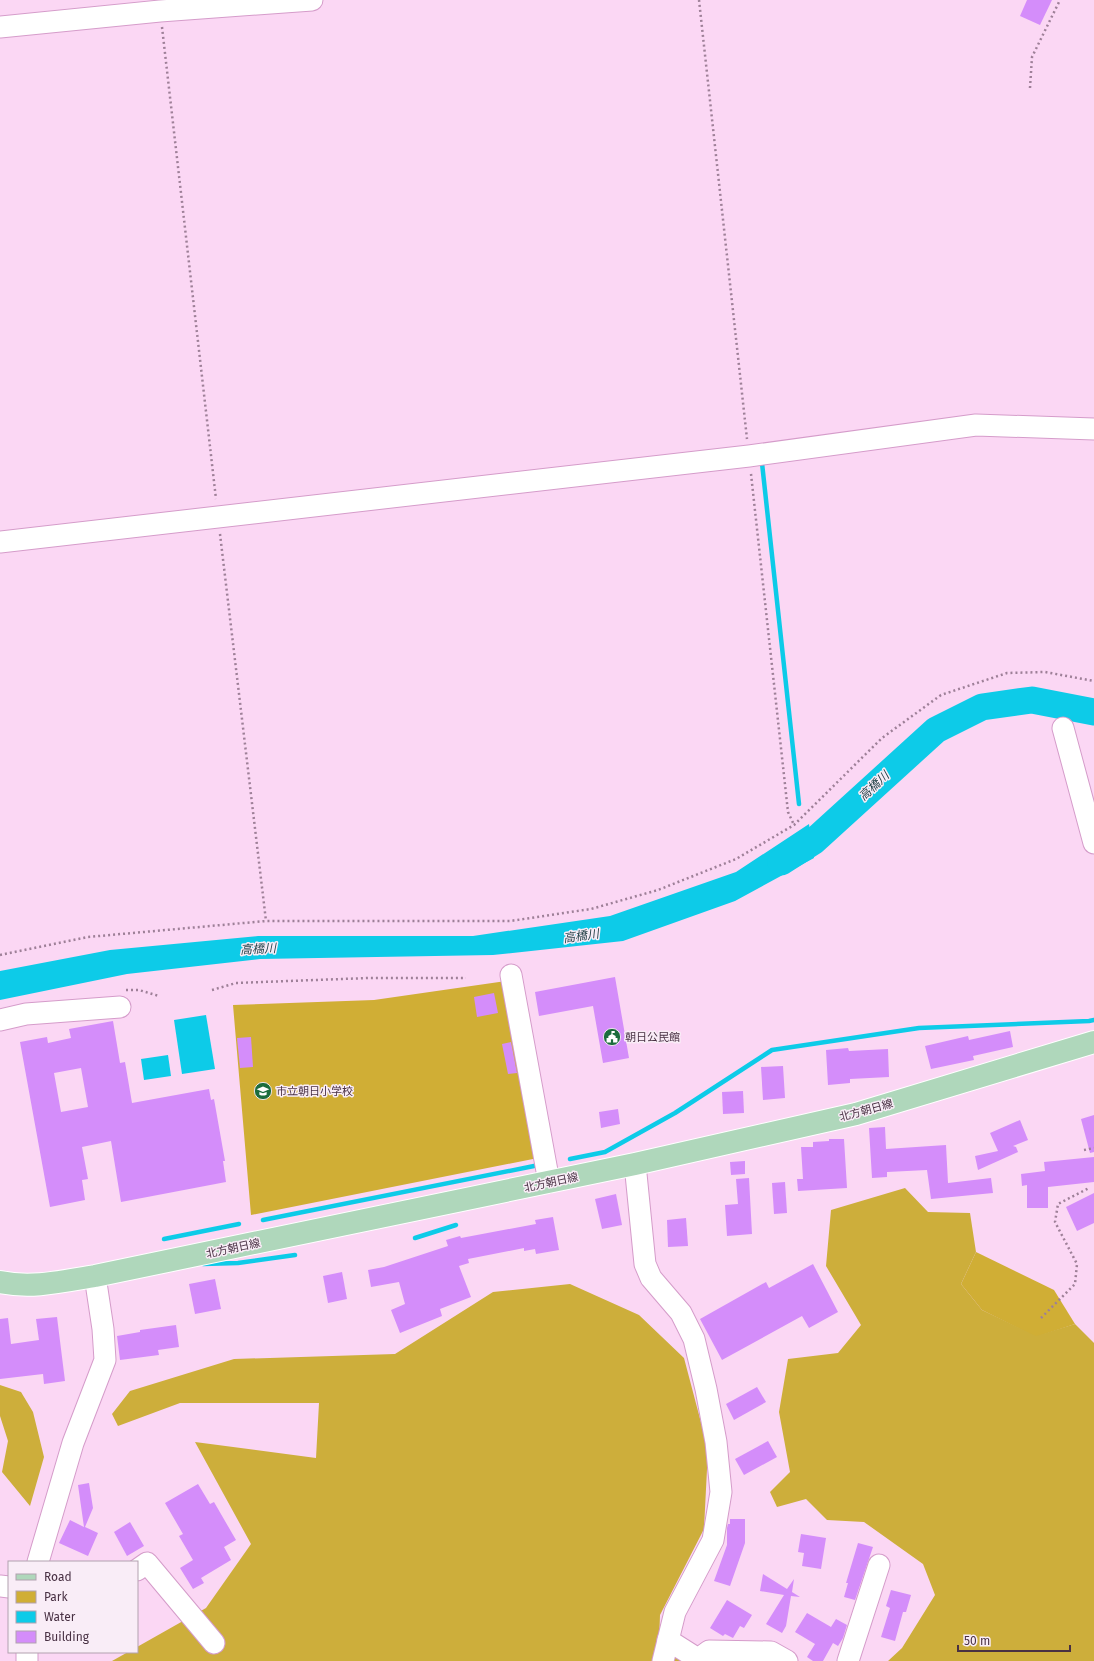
<svg xmlns="http://www.w3.org/2000/svg" width="1094" height="1661" viewBox="0 0 1094 1661" font-family="'Fira Sans','Noto Sans JP',sans-serif">
<style>
.green{fill:#d0ae35}
.forest{fill:#cdae3b}
.water{fill:#0dcbe8}
.lines{fill:none;stroke-linecap:round;stroke-linejoin:round}
.stream{stroke:#0dcbe8;stroke-width:4.5}
.river{stroke:#0dcbe8;stroke-width:27}
.building{fill:#d48dfa;fill-rule:evenodd}
.minor-casing{stroke:#d59cca;stroke-width:23}
.major-casing{stroke:#fff;stroke-width:24}
.path{stroke:#9e8098;stroke-width:2.5;stroke-dasharray:2 3;stroke-linecap:butt}
.minor{stroke:#fff;stroke-width:21}
.major{stroke:#afd7bb;stroke-width:22}
.labels{text-anchor:middle;stroke-width:3;stroke-linejoin:round;paint-order:stroke}
.poi-label{font-size:11px;fill:#483043;stroke:#f9edf7;text-anchor:start}
.street-label{font-size:11px;fill:#483043;stroke:#f9edf7}
.water-label{font-size:12px;font-style:italic;fill:#1e3e45;stroke:#f9edf7}
</style>
<rect width="100%" height="100%" fill="#fbd7f4"/>
<g class="green">
<path d="M506,981L538,1158L251,1215L233,1005L374,1000Z"/>
<path d="M976,1252L1054,1290L1075,1324L1036,1337L982,1310L961,1284Z"/>
</g>
<g class="forest">
<path d="M905,1188L928,1212L970,1213L976,1252L961,1284L982,1310L1036,1336L1075,1324L1094,1343V1661H888L902,1648L935,1595L923,1564L864,1522L827,1520L806,1499L777,1507L770,1492L790,1472L779,1412L788,1359L838,1353L861,1325L826,1266L831,1210Z"/>
<path d="M570,1284L639,1315L684,1358L708,1449L704,1529L660,1615L659,1644L687,1661H112L128,1652H137V1647L206,1608L251,1544L195,1442L316,1458L319,1403H180L118,1426L112,1414L130,1391L234,1359L395,1354L493,1292Z"/>
<path d="M0,1385L21,1392L33,1412L44,1457L30,1506L2,1472L8,1441L0,1416Z"/>
</g>
<g class="water">
<path d="M809,824L814,858L735,901L623,941L493,955L260,959L127,974L0,1000V971L110,950L258,936H473L610,916L736,872Z"/>
<path d="M206,1015L215,1069L182,1074L174,1020Z"/>
<path d="M168,1055L171,1076L144,1080L141,1059Z"/>
</g>
<g class="lines">
<g class="stream">
<path d="M762,463L799,804"/>
<path d="M570,1159L605,1152L675,1113L772,1050L919,1028L1089,1021L1094,1020"/>
<path d="M263,1220L534,1166"/>
<path d="M415,1238L456,1225"/>
<path d="M164,1239L239,1224"/>
<path d="M203,1264L238,1263L295,1255"/>
</g>
<path class="river" d="M781,862L814,841L936,730L982,707L1032,700L1094,712"/>
</g>
<g class="building">
<path d="M1027,0H1052L1040,25L1020,16Z"/>
<path d="M615,977L629,1058L603,1063L593,1006L539,1016L535,992Z"/>
<path d="M494,993L498,1013L477,1017L474,997Z"/>
<path d="M113,1021L120,1063L125,1062L132,1103L209,1089L211,1100L214,1099L225,1161H223L226,1182L121,1202L111,1141L82,1147L88,1179L82,1180L85,1200L50,1207L20,1042L47,1037L48,1043L71,1038L69,1029ZM81,1068L88,1107L61,1112L54,1073Z"/>
<path d="M1010,1031L1013,1047L973,1056L974,1060L931,1069L925,1046L968,1036L969,1040Z"/>
<path d="M251,1037L253,1067L240,1068L237,1038Z"/>
<path d="M511,1042L517,1073L508,1074L502,1044Z"/>
<path d="M848,1048L849,1051L888,1049L889,1077L850,1079V1083L828,1085L826,1050Z"/>
<path d="M783,1066L785,1098L763,1100L761,1067Z"/>
<path d="M743,1091L744,1113L723,1114L722,1092Z"/>
<path d="M618,1109L620,1124L601,1128L599,1112Z"/>
<path d="M1094,1115V1152L1090,1153L1081,1119Z"/>
<path d="M1020,1120L1028,1140L1013,1146L1016,1147L1018,1152L978,1170L975,1156L998,1151L990,1133Z"/>
<path d="M885,1127L886,1149L946,1145L948,1183L991,1178L993,1193L931,1199L927,1170L887,1172V1177L872,1178L869,1128Z"/>
<path d="M829,1139H844L847,1188L798,1191L797,1179H803L801,1147H813V1142L829,1141Z"/>
<path d="M1094,1157V1182L1048,1187V1208H1027V1185L1022,1186L1021,1174L1045,1171L1044,1162Z"/>
<path d="M745,1161V1174L731,1175L730,1162Z"/>
<path d="M749,1178L752,1234L727,1236L725,1205L738,1204L736,1179Z"/>
<path d="M785,1182L787,1213L774,1214L772,1183Z"/>
<path d="M1094,1193V1223L1077,1231L1066,1207Z"/>
<path d="M616,1194L622,1225L602,1229L595,1199Z"/>
<path d="M553,1217L559,1250L536,1254L535,1249L524,1251V1248L468,1259L469,1263L459,1266L471,1297L440,1309L442,1316L400,1333L391,1310L405,1304L399,1282L371,1287L368,1270L384,1267L448,1246L446,1240L460,1236L461,1238L536,1224L535,1220Z"/>
<path d="M686,1218L688,1246L668,1247L667,1220Z"/>
<path d="M813,1264L838,1312L809,1328L802,1316L722,1360L700,1319L766,1282L769,1288Z"/>
<path d="M342,1272L347,1299L328,1303L323,1276Z"/>
<path d="M215,1279L221,1309L195,1314L189,1284Z"/>
<path d="M57,1317L65,1381L44,1384L43,1374L0,1379V1319L8,1318L11,1344L39,1340L36,1319Z"/>
<path d="M176,1325L179,1347L158,1350L159,1355L120,1360L117,1336L140,1332V1330Z"/>
<path d="M757,1387L766,1402L734,1420L726,1404Z"/>
<path d="M768,1441L777,1457L744,1475L735,1459Z"/>
<path d="M89,1483L93,1508L85,1527L98,1533L88,1556L59,1543L70,1520L84,1527L78,1485Z"/>
<path d="M198,1484L210,1504L214,1502L236,1540L224,1547L231,1560L201,1578L204,1583L193,1589L180,1568L193,1560L179,1536L183,1534L165,1503Z"/>
<path d="M730,1519H745V1543L730,1586L714,1581L727,1545V1528L728,1524H730Z"/>
<path d="M130,1522L144,1546L127,1556L114,1532Z"/>
<path d="M801,1534L826,1538L821,1569L802,1566L804,1553L798,1552Z"/>
<path d="M858,1543L873,1547L855,1600L844,1597L848,1583H846Z"/>
<path d="M763,1574L787,1589L794,1579L792,1592L800,1597L791,1596L786,1626L782,1633L766,1624L784,1595L760,1591Z"/>
<path d="M891,1590L911,1595L906,1612H903L895,1641L881,1637L890,1608L886,1606Z"/>
<path d="M727,1600L752,1615L744,1628L740,1626L733,1638L725,1634L723,1636L710,1628Z"/>
<path d="M807,1613L831,1627L836,1619L847,1625L843,1638L838,1646L833,1643L823,1661H813L807,1657L815,1644L795,1632Z"/>
</g>
<g class="lines">
<defs>
<g id="minor">
<path d="M0,27L160,11L312,0"/>
<path d="M0,542L749,456L976,425L1094,429"/>
<path d="M1063,728L1094,843"/>
<path d="M511,975L549,1182"/>
<path d="M0,1020L26,1014L120,1007"/>
<path d="M635,1164L645,1264L651,1278L681,1313L694,1339L706,1389L716,1442L721,1492L713,1540L675,1612L663,1661"/>
<path d="M38,1562L73,1443L105,1360L103,1329L95,1276"/>
<path d="M137,1570L147,1563L214,1643"/>
<path d="M0,1586L9,1587"/>
<path d="M668,1640L698,1659L709,1651L771,1652L787,1661"/>
<path d="M27,1661V1652"/>
<path d="M848,1661L879,1565"/>
</g>
<path id="major" d="M0,1282C32,1289 64,1281 95,1276L635,1164L856,1114L1094,1042"/>
</defs>
<use href="#minor" class="minor-casing"/>
<use href="#major" class="major-casing"/>
<g class="path">
<path d="M699,0L747,439"/>
<path d="M162,27L216,499"/>
<path d="M1030,88L1032,57L1060,0"/>
<path d="M751,474L788,812L794,825"/>
<path d="M220,534L266,921"/>
<path d="M0,955L88,937L266,921H510L591,909L658,890L736,859L794,825L882,738L941,695L1007,673L1045,672L1094,681"/>
<path d="M126,990H139L159,996"/>
<path d="M212,990L236,983L369,978H466"/>
<path d="M1084,1150L1094,1148"/>
<path d="M1041,1318L1075,1284L1077,1264L1055,1222L1058,1204L1089,1188"/>
</g>
<use href="#minor" class="minor"/>
<use href="#major" class="major"/>
</g>
<defs>
<symbol id="civic-disc" viewBox="-11 -11 22 22"><circle r="9.5" fill="#1b6c3d" stroke="#f9edf7"/><path d="M-.6-6.5H3V-4.5H.6V-3L4-1V1h2V6H-6V1h2V-1L-.6-3ZM-1.2 2.5V6h2.4V2.5Z" fill="#fff"/></symbol>
<symbol id="school-disc" viewBox="-11 -11 22 22"><circle r="9.5" fill="#1b6c3d" stroke="#f9edf7"/><path d="M0-5L7-2L0 1L-7-2ZM-4 1L0 2.5L4 1V4Q0 6-4 4Z" fill="#fff"/></symbol>
</defs>
<g fill-rule="evenodd">
<use href="#civic-disc" x="602" y="1027" width="20" height="20"/>
<use href="#school-disc" x="253" y="1081" width="20" height="20"/>
</g>
<g class="labels">
<g class="poi-label">
<text x="625" y="1041">朝日公民館</text>
<text x="276" y="1095">市立朝日小学校</text>
</g>
<g class="street-label">
<text transform="translate(866 1110) rotate(-15)" y="4">北方朝日線</text>
<text transform="translate(551 1182) rotate(-12)" y="4">北方朝日線</text>
<text transform="translate(233 1248) rotate(-12)" y="4">北方朝日線</text>
</g>
<g class="water-label">
<text transform="translate(874 786) rotate(-43)" y="4">高橋川</text>
<text transform="translate(581 936) rotate(-8)" y="4">高橋川</text>
<text transform="translate(258 949) rotate(-3)" y="4">高橋川</text>
</g>
</g>
<rect x="8" y="1561" width="130" height="92" fill="#f9edf7" stroke="#b2a1af"/>
<rect x="16" y="1574" width="20" height="6" fill="#afd7bb" stroke="#b2a1af"/>
<text x="44" y="1581" font-size="12" fill="#483043">Road</text>
<rect x="16" y="1591" width="20" height="12" fill="#d0ae35" stroke="#b2a1af"/>
<text x="44" y="1601" font-size="12" fill="#483043">Park</text>
<rect x="16" y="1611" width="20" height="12" fill="#0dcbe8" stroke="#b2a1af"/>
<text x="44" y="1621" font-size="12" fill="#483043">Water</text>
<rect x="16" y="1631" width="20" height="12" fill="#d48dfa" stroke="#b2a1af"/>
<text x="44" y="1641" font-size="12" fill="#483043">Building</text>
<path d="M958 1645v6h112v-6" fill="none" stroke="#483043" stroke-width="2"/>
<text x="964" y="1645" font-size="12" fill="#483043" stroke="#f9edf7" stroke-width="3" paint-order="stroke">50 m</text>
</svg>
